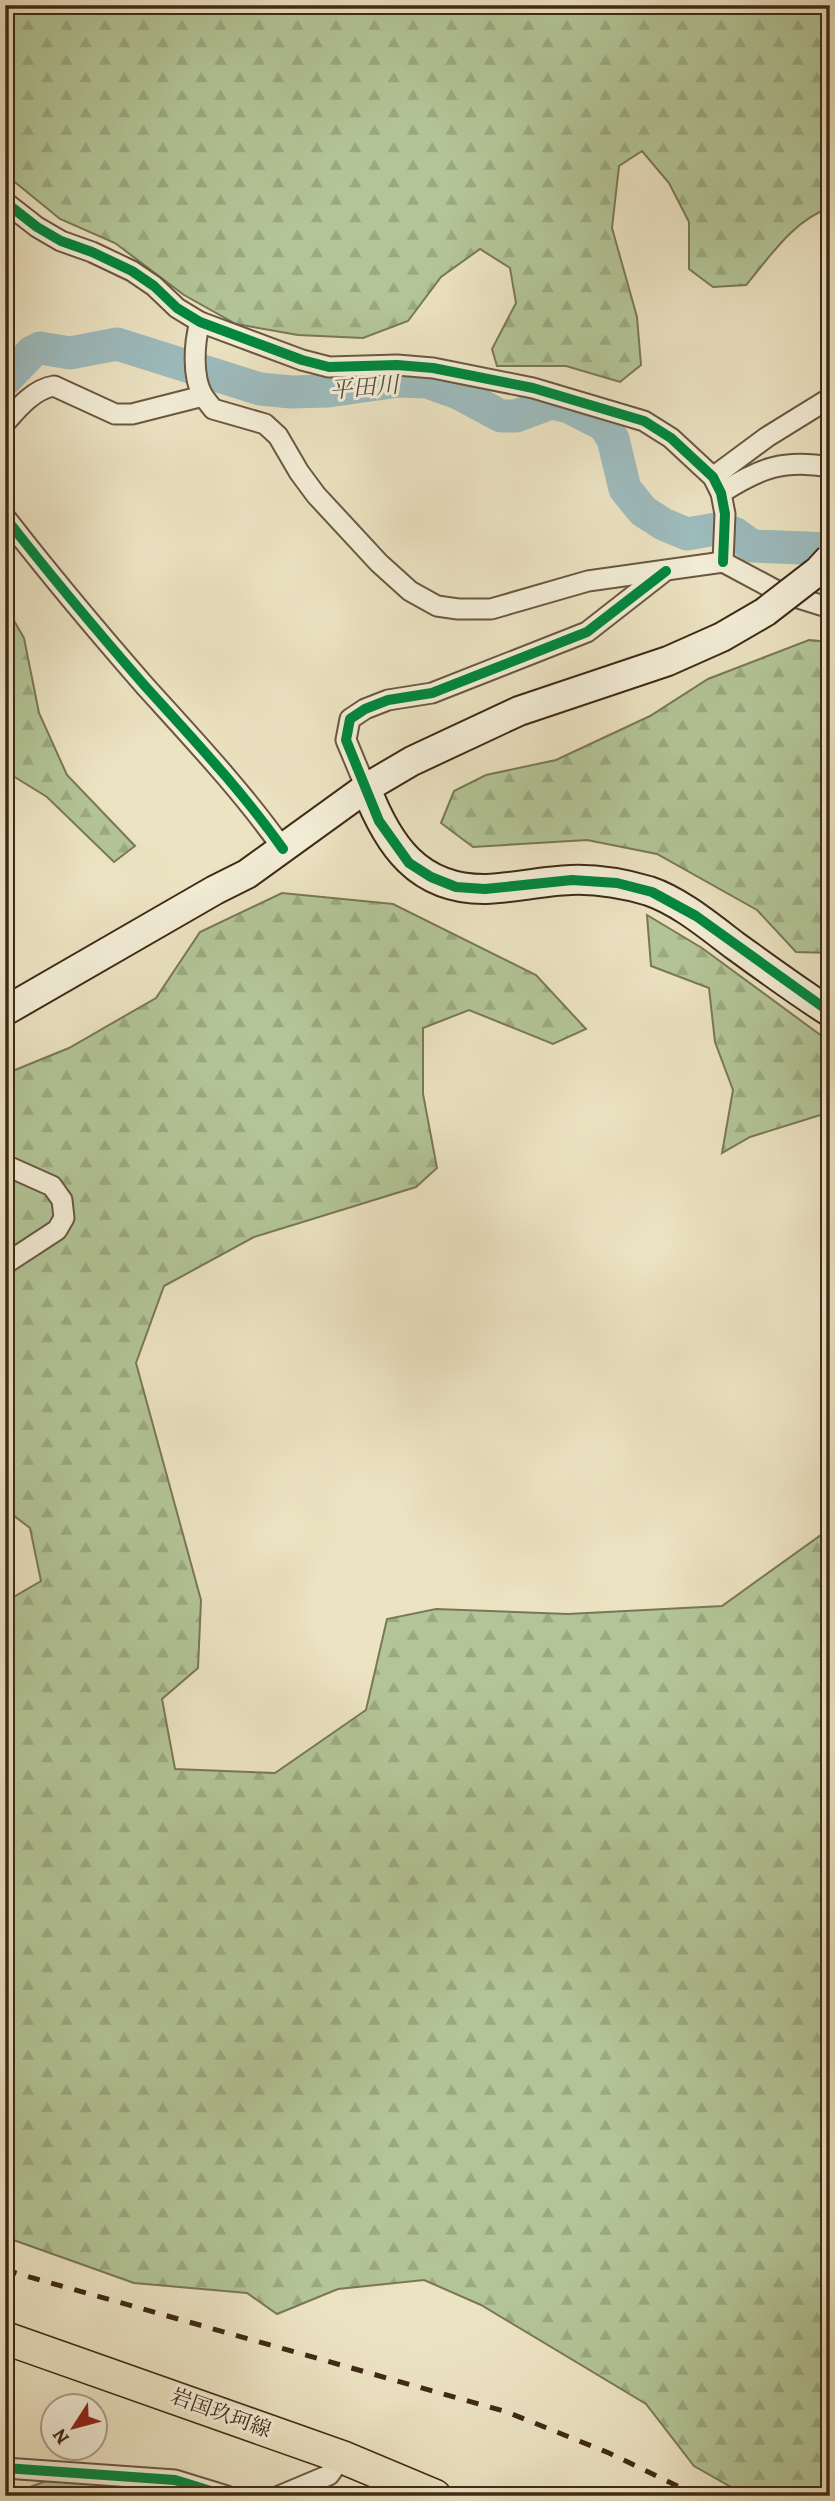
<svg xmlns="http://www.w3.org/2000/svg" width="835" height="2501" viewBox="0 0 835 2501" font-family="Alegreya,'Noto Serif JP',serif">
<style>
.forest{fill:url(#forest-firs);stroke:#797856;stroke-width:2}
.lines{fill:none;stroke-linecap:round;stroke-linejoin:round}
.river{stroke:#9dbbbd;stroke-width:33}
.street-casing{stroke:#6a5840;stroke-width:23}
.secondary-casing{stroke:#3f2a15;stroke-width:32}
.primary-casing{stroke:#3f2a15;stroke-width:35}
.street{stroke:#f3edd7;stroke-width:19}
.secondary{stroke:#f3edd7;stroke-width:28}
.primary{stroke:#ece3c2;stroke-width:32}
.rail{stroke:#3f2a15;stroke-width:5;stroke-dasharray:12 12;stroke-linecap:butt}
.secondary-bridge-casing{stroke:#3f2a15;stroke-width:32;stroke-linecap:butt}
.secondary-bridge{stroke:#f3edd7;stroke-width:28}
.cycleway-casing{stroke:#f3edd7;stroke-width:15}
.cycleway{stroke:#00873e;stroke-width:10}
.labels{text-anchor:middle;stroke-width:6;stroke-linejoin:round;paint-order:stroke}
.street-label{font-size:21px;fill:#3f2a15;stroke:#f3edd7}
.water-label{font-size:23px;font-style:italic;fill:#564e3f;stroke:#f3edd7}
</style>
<defs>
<pattern id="forest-firs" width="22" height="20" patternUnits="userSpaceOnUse" patternTransform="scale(1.75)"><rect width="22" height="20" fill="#b3c597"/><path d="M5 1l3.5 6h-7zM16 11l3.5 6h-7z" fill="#9ba981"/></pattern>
</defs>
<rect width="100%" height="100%" fill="#ece3c2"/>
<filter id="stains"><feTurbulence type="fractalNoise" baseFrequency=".00286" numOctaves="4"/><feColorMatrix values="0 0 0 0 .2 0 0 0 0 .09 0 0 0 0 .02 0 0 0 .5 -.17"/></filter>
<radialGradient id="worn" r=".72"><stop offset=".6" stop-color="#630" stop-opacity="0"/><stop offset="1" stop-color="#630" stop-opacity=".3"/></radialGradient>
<g class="forest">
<path d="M5,5H830V208C794,219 769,258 746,285L713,287L689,269V222L669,183L642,151L619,166L612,228L637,317L641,365L620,382L566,366H497L492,349L516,303L510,268L480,249L441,277L408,321L363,338L298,335L236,324L184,295L115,243L60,219L5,174Z"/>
<path d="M5,605L24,638L39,713L67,775L135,846L114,862L47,797L5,771Z"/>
<path d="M809,640L830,642V953L796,952L757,910L657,854L587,840L473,847L441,823L454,791L486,775L556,760L650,716L708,679Z"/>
<path d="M282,893L393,904L536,975L586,1029L553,1044L469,1010L423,1028V1094L437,1168L416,1187L254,1237L164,1286L136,1363L201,1600L198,1668L162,1699L175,1769L275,1773L366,1710L387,1619L436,1609L568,1614L722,1606L825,1532L830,1520V2496H747L694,2466L646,2404L481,2305L424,2280L338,2289L277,2314L247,2293L134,2283L5,2237V1602L41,1581L30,1528L5,1509V1061L15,1070L69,1048L156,998L200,932Z"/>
<path d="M647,915L702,948L830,1042V1112L750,1137L722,1153L733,1090L715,1042L709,988L651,966Z"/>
<path d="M49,2480L151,2489L171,2496H5Z"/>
</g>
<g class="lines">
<path class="river" d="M5,380L32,352L40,348L70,353L117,344L260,389L291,392L328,391L399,381L427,382L458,393L501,416H516L551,403L569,407L604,425L613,439L625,489L643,511L663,524L687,534L716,529L734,533L752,546L830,549"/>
<defs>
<g id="street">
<path d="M5,202L37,227L61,241L92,252L132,271L154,286L177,308L200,322L302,360L329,367L397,365L433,368L533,388L644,421L671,438L713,477L721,493L725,514L723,562"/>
<path d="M200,322C194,343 192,377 203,396"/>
<path d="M5,423C18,408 34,389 54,386L115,414H132L203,396L213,409L265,424L278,436L299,472L316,495L379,563L410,591L437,606L458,609H491L588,581L723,562L779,592L830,608"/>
<path d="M713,477L767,437L830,398"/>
<path d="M721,493C760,468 783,459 830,467"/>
<path d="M5,517C50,575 97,631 145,686C192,738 242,791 283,849"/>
<path d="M366,788L346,740L350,719L365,709L388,700L432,693L587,632L665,571"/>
<path d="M5,1165L52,1186L62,1200L64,1218L57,1230L5,1264"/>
<path d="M5,2468L175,2480L227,2496"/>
<path d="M279,2496L329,2475L342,2457"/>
</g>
<g id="secondary">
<path d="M366,788C388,845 418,890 486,889C514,888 542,881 571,880C596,879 625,884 649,891C679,901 709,926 734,945C766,968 797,991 830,1012"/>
<path d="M5,1011L215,890L247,874L366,788L412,761L519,711L668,661L722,637L765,612"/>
</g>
<path id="primary" d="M5,2338L342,2457L435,2496"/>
</defs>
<use href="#street" class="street-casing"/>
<use href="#secondary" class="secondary-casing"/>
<use href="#primary" class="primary-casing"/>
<use href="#street" class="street"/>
<use href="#secondary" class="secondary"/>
<use href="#primary" class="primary"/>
<path class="rail" d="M5,2270L507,2412L609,2453L698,2496"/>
<defs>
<path id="secondary-bridge" d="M765,612L818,571L830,558"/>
</defs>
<use href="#secondary-bridge" class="secondary-bridge-casing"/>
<use href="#secondary-bridge" class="secondary-bridge"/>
<defs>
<g id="cycleway">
<path d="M5,202L37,227L61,241L92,252L132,271L154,286L177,308L200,322L302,360L329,367L397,365L433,368L533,388L644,421L671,438L713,477L721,493L725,514L723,562"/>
<path d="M5,517C50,575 97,631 145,686C192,738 242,791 283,849"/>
<path d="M666,571L587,632L432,693L388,700L365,709L350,719L346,740L379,821L409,863L431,877L456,887L485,889L572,880L617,883L652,892L696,916L830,1012"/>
<path d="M5,2468L175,2480L227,2496"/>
</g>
</defs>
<use href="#cycleway" class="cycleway-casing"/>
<use href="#cycleway" class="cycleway"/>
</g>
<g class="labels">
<g class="street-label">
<text transform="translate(221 2413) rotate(20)" y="7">岩国玖珂線</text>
</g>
<g class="water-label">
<text transform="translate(364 387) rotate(-5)" y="8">平田川</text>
</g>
</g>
<rect width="835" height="2501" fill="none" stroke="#ece3c2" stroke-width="28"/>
<rect x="7" y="7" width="821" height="2487" fill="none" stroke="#3f2a15" stroke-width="3.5"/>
<rect x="14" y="14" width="807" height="2473" fill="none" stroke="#3f2a15" stroke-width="2"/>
<g transform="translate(74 2427) rotate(234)"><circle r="33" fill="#f3edd7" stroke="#ab9f89" stroke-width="2"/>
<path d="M0-5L12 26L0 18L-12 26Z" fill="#8f2418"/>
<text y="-10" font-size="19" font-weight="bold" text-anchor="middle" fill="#3f2a15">N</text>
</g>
<rect width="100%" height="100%" filter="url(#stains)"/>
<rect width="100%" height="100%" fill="url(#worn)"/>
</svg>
